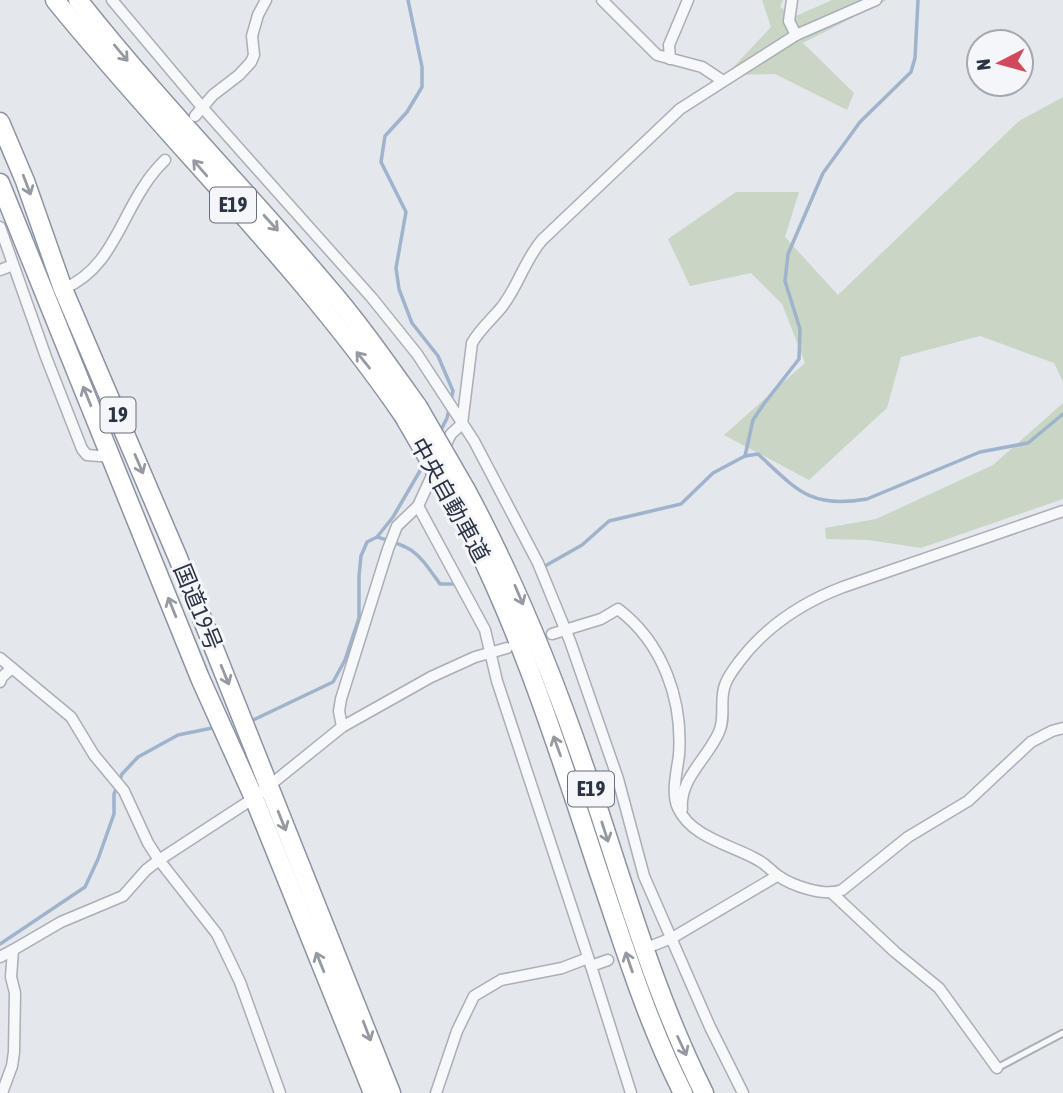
<svg xmlns="http://www.w3.org/2000/svg" width="1063" height="1093" viewBox="0 0 1063 1093" font-family="'Asap Condensed','Noto Sans JP',sans-serif">
<style>
.green{fill:#c9d6c5}
.lines{fill:none;stroke-linecap:round;stroke-linejoin:round}
.stream{stroke:#9fb4cc;stroke-width:3.5}
.lane-casing{stroke:#a9aeb7;stroke-width:9}
.street-casing{stroke:#a9aeb7;stroke-width:13}
.highway-casing{stroke:#8b94a3;stroke-width:21}
.lane{stroke:#f7f8fa;stroke-width:5}
.street{stroke:#f7f8fa;stroke-width:10}
.highway{stroke:#fff;stroke-width:18}
.highway-bridge-casing{stroke:#8b94a3;stroke-width:21;stroke-linecap:butt}
.highway-bridge{stroke:#fff;stroke-width:18}
.oneway{stroke:#959aa2}
.labels{text-anchor:middle;stroke-width:6;stroke-linejoin:round;paint-order:stroke}
.shield{fill:#f4f6f9;stroke:#676e7b;stroke-width:2}
.shield-label{font-size:21px;font-weight:bold;fill:#2b3445}
.street-label{font-size:23px;fill:#2b3445;stroke:#f4f6f9}
</style>
<rect width="100%" height="100%" fill="#e4e7ec"/>
<g class="green">
<path d="M762,0H783L780,7L796,16L832,0H887L803,43L854,93L847,110L775,74L726,75L771,27Z"/>
<path d="M1063,97V382L1054,363L980,336L901,357L887,408L809,480L724,435L805,363L782,304L751,273L690,286L668,239L736,192H799L785,237L838,295L1019,121Z"/>
<path d="M1063,403V499L921,548L868,540L826,539L825,528L876,519L993,465Z"/>
</g>
<g class="lines">
<g class="stream">
<path d="M408,0L422,67V87L407,112L385,136L381,162L406,212L396,268L399,289L412,323L438,356L453,391L447,418L440,432"/>
<path d="M745,456L753,420L763,405L799,359L800,329L785,281L788,254L823,173L860,122L911,72L915,58L918,0"/>
<path d="M377,537C416,548 417,552 440,584H456"/>
<path d="M545,566L582,545L609,521L681,504L713,473L745,456L758,454C797,490 810,509 867,499L980,452L1028,443L1063,414"/>
<path d="M249,722L333,682L345,660L359,618V576L361,556L367,542L377,537L393,517L424,464"/>
<path d="M0,944L85,887L98,859L114,814V794L122,774L138,757L178,735L217,727"/>
</g>
<defs>
<path id="lane" d="M997,1068L1063,1033"/>
<g id="street">
<path d="M112,0L202,107L372,298L417,354L474,441L538,563L570,641L618,779L644,876L710,1027L743,1093"/>
<path d="M602,0L657,55L702,67L723,81"/>
<path d="M792,0L789,21L796,35"/>
<path d="M670,59L669,45L688,0"/>
<path d="M195,116L213,95L239,75L251,62L254,55L252,36L258,15L266,0"/>
<path d="M0,227L46,357L82,449L87,455L112,457"/>
<path d="M0,270L13,265"/>
<path d="M63,289C109,270 119,223 144,186C150,176 157,168 165,160"/>
<path d="M442,452L451,434L462,424L472,343C480,329 491,320 501,308C518,287 524,261 542,240L680,109L796,35L876,0"/>
<path d="M418,506L485,630L497,681L591,966L631,1093"/>
<path d="M552,634L601,619L618,609C663,643 683,700 679,755C677,771 671,793 678,808C691,837 731,845 756,859C765,863 769,869 777,875C792,886 825,897 842,890L908,837L968,801L1031,742L1052,731L1063,728"/>
<path d="M0,658L71,717L94,755L124,791L148,843L159,860L217,934L240,982L280,1093"/>
<path d="M0,682L2,677L12,668"/>
<path d="M342,727L339,711L341,699L388,549L397,526L418,506L435,469"/>
<path d="M682,809C679,779 708,758 719,732C726,717 719,700 725,685C728,676 734,669 739,662C766,626 801,603 843,587L1063,511"/>
<path d="M833,894L895,952L939,988L997,1068"/>
<path d="M654,945L672,938L777,876"/>
<path d="M0,957L13,950"/>
<path d="M591,966L608,960"/>
<path d="M2,1093L12,1066L14,1052L15,993L11,977L13,950L61,922L123,896L146,870L159,860L254,798L342,727L431,677L475,657L507,648"/>
<path d="M436,1093L457,1031L474,996L501,980L562,968L588,958"/>
</g>
<g id="highway">
<path d="M55,0C168,140 301,266 403,415"/>
<path d="M78,0C156,99 244,188 325,284C359,323 388,365 418,407"/>
<path d="M0,122L25,181L63,289L178,558L391,1093"/>
<path d="M0,183L200,678L254,798L373,1093"/>
<path d="M466,490C515,581 552,672 585,769C622,878 652,989 704,1093"/>
<path d="M456,506C518,621 557,746 598,870C624,946 647,1022 683,1093"/>
</g>
</defs>
<use href="#lane" class="lane-casing"/>
<use href="#street" class="street-casing"/>
<use href="#highway" class="highway-casing"/>
<use href="#lane" class="lane"/>
<use href="#street" class="street"/>
<use href="#highway" class="highway"/>
<defs>
<g id="highway-bridge">
<path d="M418,407L466,490"/>
<path d="M403,415L456,506"/>
</g>
</defs>
<use href="#highway-bridge" class="highway-bridge-casing"/>
<use href="#highway-bridge" class="highway-bridge"/>
</g>
<defs><path id="oneway-shaft" d="M-6 0H5M1.5-3L5.5 0L1.5 3" fill="none" stroke-width="1.6" stroke-linecap="round" stroke-linejoin="round" transform="scale(1.75)"/></defs>
<g class="oneway">
<use href="#oneway-shaft" transform="translate(121 53) rotate(50)"/>
<use href="#oneway-shaft" transform="translate(200 168) rotate(-131)"/>
<use href="#oneway-shaft" transform="translate(27 185) rotate(69)"/>
<use href="#oneway-shaft" transform="translate(271 223) rotate(48)"/>
<use href="#oneway-shaft" transform="translate(363 360) rotate(-129)"/>
<use href="#oneway-shaft" transform="translate(87 396) rotate(-112)"/>
<use href="#oneway-shaft" transform="translate(139 464) rotate(67)"/>
<use href="#oneway-shaft" transform="translate(519 595) rotate(67)"/>
<use href="#oneway-shaft" transform="translate(172 607) rotate(-112)"/>
<use href="#oneway-shaft" transform="translate(225 675) rotate(68)"/>
<use href="#oneway-shaft" transform="translate(557 746) rotate(-110)"/>
<use href="#oneway-shaft" transform="translate(282 821) rotate(68)"/>
<use href="#oneway-shaft" transform="translate(605 832) rotate(72)"/>
<use href="#oneway-shaft" transform="translate(320 962) rotate(-112)"/>
<use href="#oneway-shaft" transform="translate(629 962) rotate(-109)"/>
<use href="#oneway-shaft" transform="translate(367 1031) rotate(69)"/>
<use href="#oneway-shaft" transform="translate(682 1046) rotate(65)"/>
</g>
<g class="labels">
<g class="shield">
<rect x="210" y="187.5" width="46" height="35" rx="5"/>
<rect x="100.5" y="397.5" width="35" height="35" rx="5"/>
<rect x="568" y="771.5" width="46" height="35" rx="5"/>
</g>
<g class="shield-label">
<text x="233" y="212">E19</text>
<text x="118" y="422">19</text>
<text x="591" y="796">E19</text>
</g>
<g class="street-label">
<text transform="translate(450 500) rotate(61)" y="8">中央自動車道</text>
<text transform="translate(198 607) rotate(68)" y="8">国道19号</text>
</g>
</g>
<g transform="translate(1000 63) rotate(264)"><circle r="33" fill="#f4f6f9" stroke="#a4a8b1" stroke-width="2"/>
<path d="M0-5L12 26L0 18L-12 26Z" fill="#d1495b"/>
<text y="-10" font-size="19" font-weight="bold" text-anchor="middle" fill="#2b3445">N</text>
</g>
</svg>
